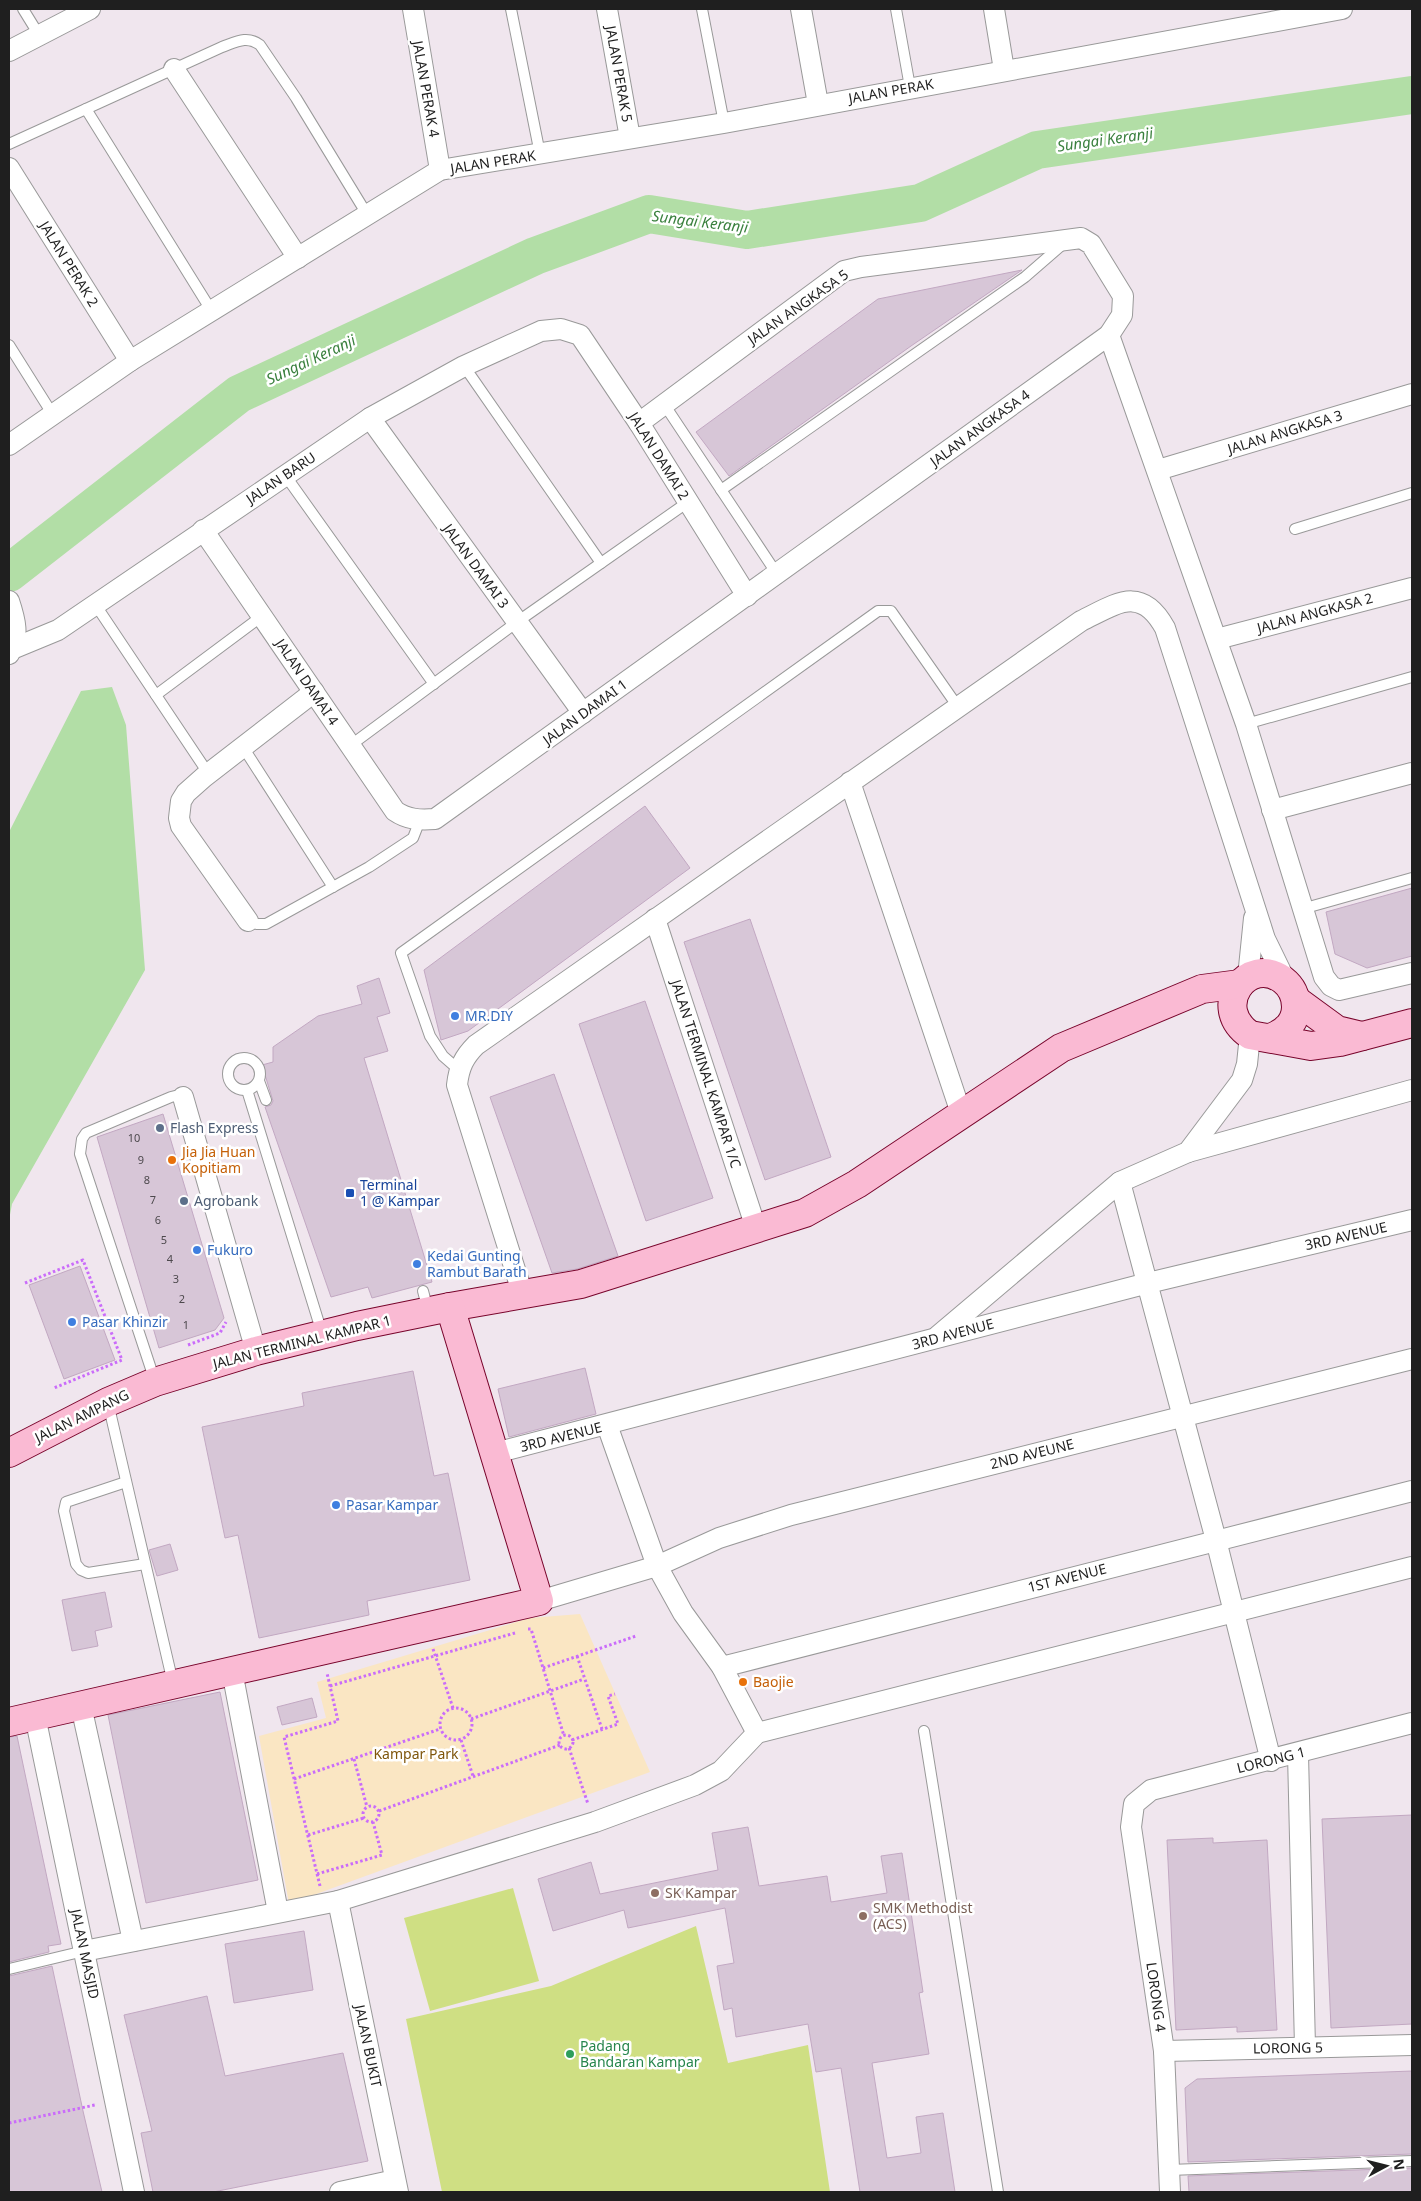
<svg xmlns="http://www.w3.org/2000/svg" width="1421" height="2201" viewBox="0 0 1421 2201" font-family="'Noto Sans',sans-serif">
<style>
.park{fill:#fae6c3}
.pitch{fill:#cfdf83}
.water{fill:#b2dea6}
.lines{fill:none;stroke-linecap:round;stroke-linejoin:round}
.river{stroke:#b2dea6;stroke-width:38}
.building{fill:#d7c6d7;stroke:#c2a8c2}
.lane-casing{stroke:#999;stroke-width:12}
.street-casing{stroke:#999;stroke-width:22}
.secondary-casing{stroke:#78042b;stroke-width:30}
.path{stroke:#ca6cfa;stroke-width:3;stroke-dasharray:2.5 2.5;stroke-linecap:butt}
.lane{stroke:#fff;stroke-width:10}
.street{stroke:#fff;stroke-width:20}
.secondary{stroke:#fabad3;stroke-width:28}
.shop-dot{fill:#3f7fe0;stroke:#fff;stroke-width:2}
.service-dot{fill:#5c6f8a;stroke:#fff;stroke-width:2}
.food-dot{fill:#e8710a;stroke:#fff;stroke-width:2}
.transit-dot{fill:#1a4fb4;stroke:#fff;stroke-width:2}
.education-dot{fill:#8d6e63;stroke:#fff;stroke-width:2}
.leisure-dot{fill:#2e9e5b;stroke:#fff;stroke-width:2}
.labels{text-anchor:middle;stroke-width:5;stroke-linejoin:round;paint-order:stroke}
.number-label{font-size:11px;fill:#4d494d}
.street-label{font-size:14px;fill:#1f1f1f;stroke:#fff}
.shop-label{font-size:14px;fill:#366cbe;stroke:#fff;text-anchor:start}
.service-label{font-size:14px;fill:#4e5e75;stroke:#fff;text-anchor:start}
.food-label{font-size:14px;fill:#c56008;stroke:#fff;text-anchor:start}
.transit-label{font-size:14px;fill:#164399;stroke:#fff;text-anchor:start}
.park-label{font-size:14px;fill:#7f560b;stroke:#fff}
.education-label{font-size:14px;fill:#785e54;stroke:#fff;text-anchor:start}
.leisure-label{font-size:14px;fill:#27864d;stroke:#fff;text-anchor:start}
.water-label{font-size:15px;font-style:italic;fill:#3a803e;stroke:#fff}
</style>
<rect width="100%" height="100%" fill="#f0e6ee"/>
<path class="park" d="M580,1614L650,1772L289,1904L259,1736L326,1718L317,1682L530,1618Z"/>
<g class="pitch">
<path d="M513,1888L539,1981L430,2011L404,1918Z"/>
<path d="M696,1926L728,2063L808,2045L830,2192H442L406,2019L551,1986Z"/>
</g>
<path class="water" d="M112,687L126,725L145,970L12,1204L9,1220V832L81,691Z"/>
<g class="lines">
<path class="river" d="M9,573L239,394L535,256L649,214L747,230L920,203L1037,150L1412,95"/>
</g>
<g class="building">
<path d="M1022,270L911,346L729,476L696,432L878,299Z"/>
<path d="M645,806L690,868L468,1031L441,1040L424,970Z"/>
<path d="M1412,888V956L1367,968L1335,954L1326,912Z"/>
<path d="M750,919L831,1157L765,1180L684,942Z"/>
<path d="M379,978L390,1013L377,1017L388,1051L364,1058L432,1282L372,1298L368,1287L331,1297L265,1107L271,1105L273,1101L262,1065L273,1062V1047L318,1016L362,1004L357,986Z"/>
<path d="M645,1001L713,1198L646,1221L579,1024Z"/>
<path d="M554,1074L618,1256L577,1269L552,1273L490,1097Z"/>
<path d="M163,1114L224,1318L215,1330L159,1348L97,1137Z"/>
<path d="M80,1266L115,1360L64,1379L29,1285Z"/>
<path d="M585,1368L596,1414L509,1437L498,1389Z"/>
<path d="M413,1371L434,1476L448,1473L470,1580L367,1601L369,1615L259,1638L238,1535L225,1538L202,1427L304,1406L302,1393Z"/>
<path d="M170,1544L178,1570L157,1576L149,1550Z"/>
<path d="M105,1592L112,1627L95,1631L98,1646L72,1651L62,1600Z"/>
<path d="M220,1692L258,1880L146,1903L108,1715Z"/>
<path d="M312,1698L317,1717L282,1725L277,1707Z"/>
<path d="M17,1736L61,1944L48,1946L49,1952L9,1962V1737Z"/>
<path d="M1412,1815V2024L1331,2028L1322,1819Z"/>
<path d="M748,1827L759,1886L827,1876L831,1902L887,1893L881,1856L902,1853L923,1992L919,1993L929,2054L872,2063L887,2158L921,2153L916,2117L943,2113L955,2192H860L841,2068L816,2072L808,2024L736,2037L732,2008L724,2010L717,1966L734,1963L725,1908L628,1928L624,1910L553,1931L538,1879L591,1862L600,1894L718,1870L712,1833Z"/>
<path d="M1213,1838V1843L1267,1840L1277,2030L1237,2032V2027L1176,2030L1167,1840Z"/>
<path d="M304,1931L313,1990L234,2003L225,1944Z"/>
<path d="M52,1966L83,2111L102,2192H9V1976Z"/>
<path d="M207,1996L225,2076L343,2053L368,2161L213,2192H153L141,2133L152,2131L124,2015Z"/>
<path d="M1412,2071V2154L1188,2162L1185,2088L1197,2079Z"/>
<path d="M1412,2168V2192H1189L1188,2176Z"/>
</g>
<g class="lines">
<defs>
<g id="lane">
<path d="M23,9L39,35"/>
<path d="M511,9L540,154"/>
<path d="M702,9L724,123"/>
<path d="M896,9L910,87"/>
<path d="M86,109L211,310"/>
<path d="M9,144L222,47C236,42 247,35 260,45L296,98L368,216"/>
<path d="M9,345L53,415"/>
<path d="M464,366L601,563"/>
<path d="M664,404L777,574"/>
<path d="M285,475L434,684"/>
<path d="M721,490L1025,277L1063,244"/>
<path d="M1295,529L1412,493"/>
<path d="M95,604L208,773"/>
<path d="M156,695L262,616"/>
<path d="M1246,724L1412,677"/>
<path d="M351,745L517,622L688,502"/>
<path d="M243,747L333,887"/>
<path d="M1302,909L1412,878"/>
<path d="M248,921L257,924H266L369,867L413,838L420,820"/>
<circle cx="244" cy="1074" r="16"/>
<path d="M459,1070L443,1056L430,1036L401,953L878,611H891L958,707"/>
<path d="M259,1081L266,1100"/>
<path d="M247,1090L322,1333"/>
<path d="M423,1291L428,1310"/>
<path d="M155,1381L80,1154L82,1139L86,1133L171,1097L179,1095L183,1097"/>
<path d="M108,1403L173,1683"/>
<path d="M126,1482L66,1502L64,1511L76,1564L81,1570L88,1573L145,1564"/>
<path d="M924,1731L998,2192"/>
<path d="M9,1969L84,1951"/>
<path d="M1169,2170L1412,2161"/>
</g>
<g id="street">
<path d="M413,9L440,170"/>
<path d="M607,9L630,138"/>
<path d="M801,9L818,104"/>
<path d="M994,9L1004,70"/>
<path d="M9,51L90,9"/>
<path d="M174,69L298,258"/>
<path d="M9,168L130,361"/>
<path d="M1109,335L1246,724L1324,977L1331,986L1339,990L1412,973"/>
<path d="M370,418L583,713"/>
<path d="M9,445L130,361L440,170L724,123L1342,9"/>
<path d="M1158,470L1412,394"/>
<path d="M203,530L395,811C408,820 420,820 435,819L1109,335L1122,315L1123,296L1091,244L1081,238L861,267L844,271L639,423"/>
<path d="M9,601C15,619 20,636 9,654"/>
<path d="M1217,639L1412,588"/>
<path d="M12,649L58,630L370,418L464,366L541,331L561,329L580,335L639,423L747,596"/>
<path d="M850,782L962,1116"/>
<path d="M1272,810L1412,773"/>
<path d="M655,919L756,1228"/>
<path d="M248,921L181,826L179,818L181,801L186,793L204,777L314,692"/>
<path d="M1248,977L1254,918"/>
<path d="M183,1097L256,1351"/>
<path d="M1188,1152L1412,1090"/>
<path d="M1120,1182L1216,1540L1271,1761"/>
<path d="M523,1295L457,1085C459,1067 464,1057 476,1045L1081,621C1116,604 1141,584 1165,628L1265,939L1286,982"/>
<path d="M938,1336L1120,1182L1188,1152L1242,1080L1247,1064L1250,1035"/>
<path d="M607,1425L657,1566L683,1613L722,1667L757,1733"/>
<path d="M495,1453L1148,1283L1412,1220"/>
<path d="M539,1601L657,1566L719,1538L791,1515L1412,1359"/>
<path d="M722,1667L1412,1491"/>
<path d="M232,1671L278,1912"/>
<path d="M81,1706L133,1941"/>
<path d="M35,1716L134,2192"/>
<path d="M1298,1754L1305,2047"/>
<path d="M338,1901L398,2192"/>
<path d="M84,1951L338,1901L595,1822L695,1785L721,1771L757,1733L1412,1567"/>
<path d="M1164,2051L1412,2045"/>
<path d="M340,2192L395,2180"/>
<path d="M1170,2192L1164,2051L1131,1827L1134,1804L1151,1790L1412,1723"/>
</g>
<g id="secondary">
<path d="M1296,1000L1337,1030L1362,1036"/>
<path d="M1270,1038C1284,1033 1296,1023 1296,1007C1296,997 1292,987 1283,980C1248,954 1209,1007 1250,1035L1311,1046L1340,1042L1412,1023"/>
<path d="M9,1453L108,1402L155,1382L256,1351L357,1326L450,1307L581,1284L805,1213L857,1184L1061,1048L1202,989L1240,984"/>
<path d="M9,1722L539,1601L450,1307"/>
</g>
</defs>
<use href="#lane" class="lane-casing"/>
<use href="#street" class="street-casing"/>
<use href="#secondary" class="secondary-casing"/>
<g class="path">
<path d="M25,1283L83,1260L122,1360L54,1388"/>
<path d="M188,1345L220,1333L226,1322"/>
<path d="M528,1629H531L564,1736"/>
<path d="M433,1649L453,1708"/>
<path d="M577,1656L602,1729"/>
<path d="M543,1668L636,1636"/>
<path d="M330,1686L515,1633"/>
<circle cx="456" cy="1724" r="16"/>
<path d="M471,1719L584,1679"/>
<circle cx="566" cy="1742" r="7"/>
<path d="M461,1740L473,1776"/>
<path d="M572,1740L618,1724L608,1696L615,1694"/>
<path d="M569,1748L588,1804"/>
<path d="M354,1759L367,1807"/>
<path d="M294,1779L440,1729"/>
<circle cx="371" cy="1814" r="8"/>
<path d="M379,1811L560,1745"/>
<path d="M308,1835L364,1818"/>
<path d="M317,1874L382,1855L373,1822"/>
<path d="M320,1886L284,1737L338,1721L327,1673"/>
<path d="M9,2123L95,2105"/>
</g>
<use href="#lane" class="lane"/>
<use href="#street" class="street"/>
<use href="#secondary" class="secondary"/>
</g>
<g class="shop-dot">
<circle cx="455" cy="1016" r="5"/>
<circle cx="197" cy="1250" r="5"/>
<circle cx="417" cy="1264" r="5"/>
<circle cx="72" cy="1322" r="5"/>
<circle cx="336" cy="1505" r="5"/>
</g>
<g class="service-dot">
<circle cx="160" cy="1128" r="5"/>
<circle cx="184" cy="1201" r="5"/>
</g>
<g class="food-dot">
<circle cx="172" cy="1160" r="5"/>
<circle cx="743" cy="1682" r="5"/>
</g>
<rect class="transit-dot" x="345" y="1188" width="10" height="10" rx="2.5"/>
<g class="education-dot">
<circle cx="655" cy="1893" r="5"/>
<circle cx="863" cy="1916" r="5"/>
</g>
<circle class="leisure-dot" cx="570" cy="2054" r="5"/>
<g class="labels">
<g class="number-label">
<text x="134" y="1142">10</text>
<text x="141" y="1164">9</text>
<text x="147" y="1184">8</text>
<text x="153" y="1204">7</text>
<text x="158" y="1224">6</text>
<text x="164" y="1244">5</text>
<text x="170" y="1263">4</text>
<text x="176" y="1283">3</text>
<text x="182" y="1303">2</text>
<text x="186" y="1329">1</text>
</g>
<g class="street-label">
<text transform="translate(619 74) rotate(80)" y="5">JALAN PERAK 5</text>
<text transform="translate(426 89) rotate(80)" y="5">JALAN PERAK 4</text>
<text transform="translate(891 91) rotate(-10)" y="5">JALAN PERAK</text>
<text transform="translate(493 162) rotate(-9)" y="5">JALAN PERAK</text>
<text transform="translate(69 264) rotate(58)" y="5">JALAN PERAK 2</text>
<text transform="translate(798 307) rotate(-35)" y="5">JALAN ANGKASA 5</text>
<text transform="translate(980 428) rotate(-36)" y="5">JALAN ANGKASA 4</text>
<text transform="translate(1285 432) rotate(-17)" y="5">JALAN ANGKASA 3</text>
<text transform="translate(659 456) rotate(58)" y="5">JALAN DAMAI 2</text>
<text transform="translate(281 478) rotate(-34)" y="5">JALAN BARU</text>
<text transform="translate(476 566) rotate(54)" y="5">JALAN DAMAI 3</text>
<text transform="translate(1315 613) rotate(-15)" y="5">JALAN ANGKASA 2</text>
<text transform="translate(307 682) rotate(56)" y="5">JALAN DAMAI 4</text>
<text transform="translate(585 712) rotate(-36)" y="5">JALAN DAMAI 1</text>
<text transform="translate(706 1074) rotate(72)" y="5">JALAN TERMINAL KAMPAR 1/C</text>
<text transform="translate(1346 1236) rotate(-13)" y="5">3RD AVENUE</text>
<text transform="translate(953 1334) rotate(-15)" y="5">3RD AVENUE</text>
<text transform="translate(302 1342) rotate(-14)" y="5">JALAN TERMINAL KAMPAR 1</text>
<text transform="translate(82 1416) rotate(-26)" y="5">JALAN AMPANG</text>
<text transform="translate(561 1437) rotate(-14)" y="5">3RD AVENUE</text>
<text transform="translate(1032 1454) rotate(-14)" y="5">2ND AVEUNE</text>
<text transform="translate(1067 1578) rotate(-14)" y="5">1ST AVENUE</text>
<text transform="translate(1271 1760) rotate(-14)" y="5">LORONG 1</text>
<text transform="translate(85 1954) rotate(78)" y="5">JALAN MASJID</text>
<text transform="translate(1156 1997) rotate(82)" y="5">LORONG 4</text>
<text transform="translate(368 2046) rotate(78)" y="5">JALAN BUKIT</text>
<text transform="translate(1288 2048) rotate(-1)" y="5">LORONG 5</text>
</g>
<g class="shop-label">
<text x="465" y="1021">MR.DIY</text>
<text x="207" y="1255">Fukuro</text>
<text x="427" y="1261">Kedai Gunting<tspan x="427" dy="16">Rambut Barath</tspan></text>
<text x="82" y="1327">Pasar Khinzir</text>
<text x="346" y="1510">Pasar Kampar</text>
</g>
<g class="service-label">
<text x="170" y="1133">Flash Express</text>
<text x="194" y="1206">Agrobank</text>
</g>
<g class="food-label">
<text x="182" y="1157">Jia Jia Huan<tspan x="182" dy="16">Kopitiam</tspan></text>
<text x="753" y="1687">Baojie</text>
</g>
<g class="transit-label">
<text x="360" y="1190">Terminal<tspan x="360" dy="16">1 @ Kampar</tspan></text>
</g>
<g class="park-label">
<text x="416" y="1759">Kampar Park</text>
</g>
<g class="education-label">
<text x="665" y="1898">SK Kampar</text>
<text x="873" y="1913">SMK Methodist<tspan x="873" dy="16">(ACS)</tspan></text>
</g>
<g class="leisure-label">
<text x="580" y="2051">Padang<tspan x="580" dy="16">Bandaran Kampar</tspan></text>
</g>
<g class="water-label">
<text transform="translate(1105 140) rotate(-8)" y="5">Sungai Keranji</text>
<text transform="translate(700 222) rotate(7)" y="5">Sungai Keranji</text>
<text transform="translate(311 360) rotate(-25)" y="5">Sungai Keranji</text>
</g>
</g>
<rect width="1421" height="2201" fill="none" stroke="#1f1f1f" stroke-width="20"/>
<g transform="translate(1386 2166) rotate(83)" stroke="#ffffff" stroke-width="4" paint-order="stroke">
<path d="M0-4L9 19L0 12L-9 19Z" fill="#1f1f1f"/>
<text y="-8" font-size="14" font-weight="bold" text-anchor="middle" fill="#1f1f1f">N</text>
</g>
</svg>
